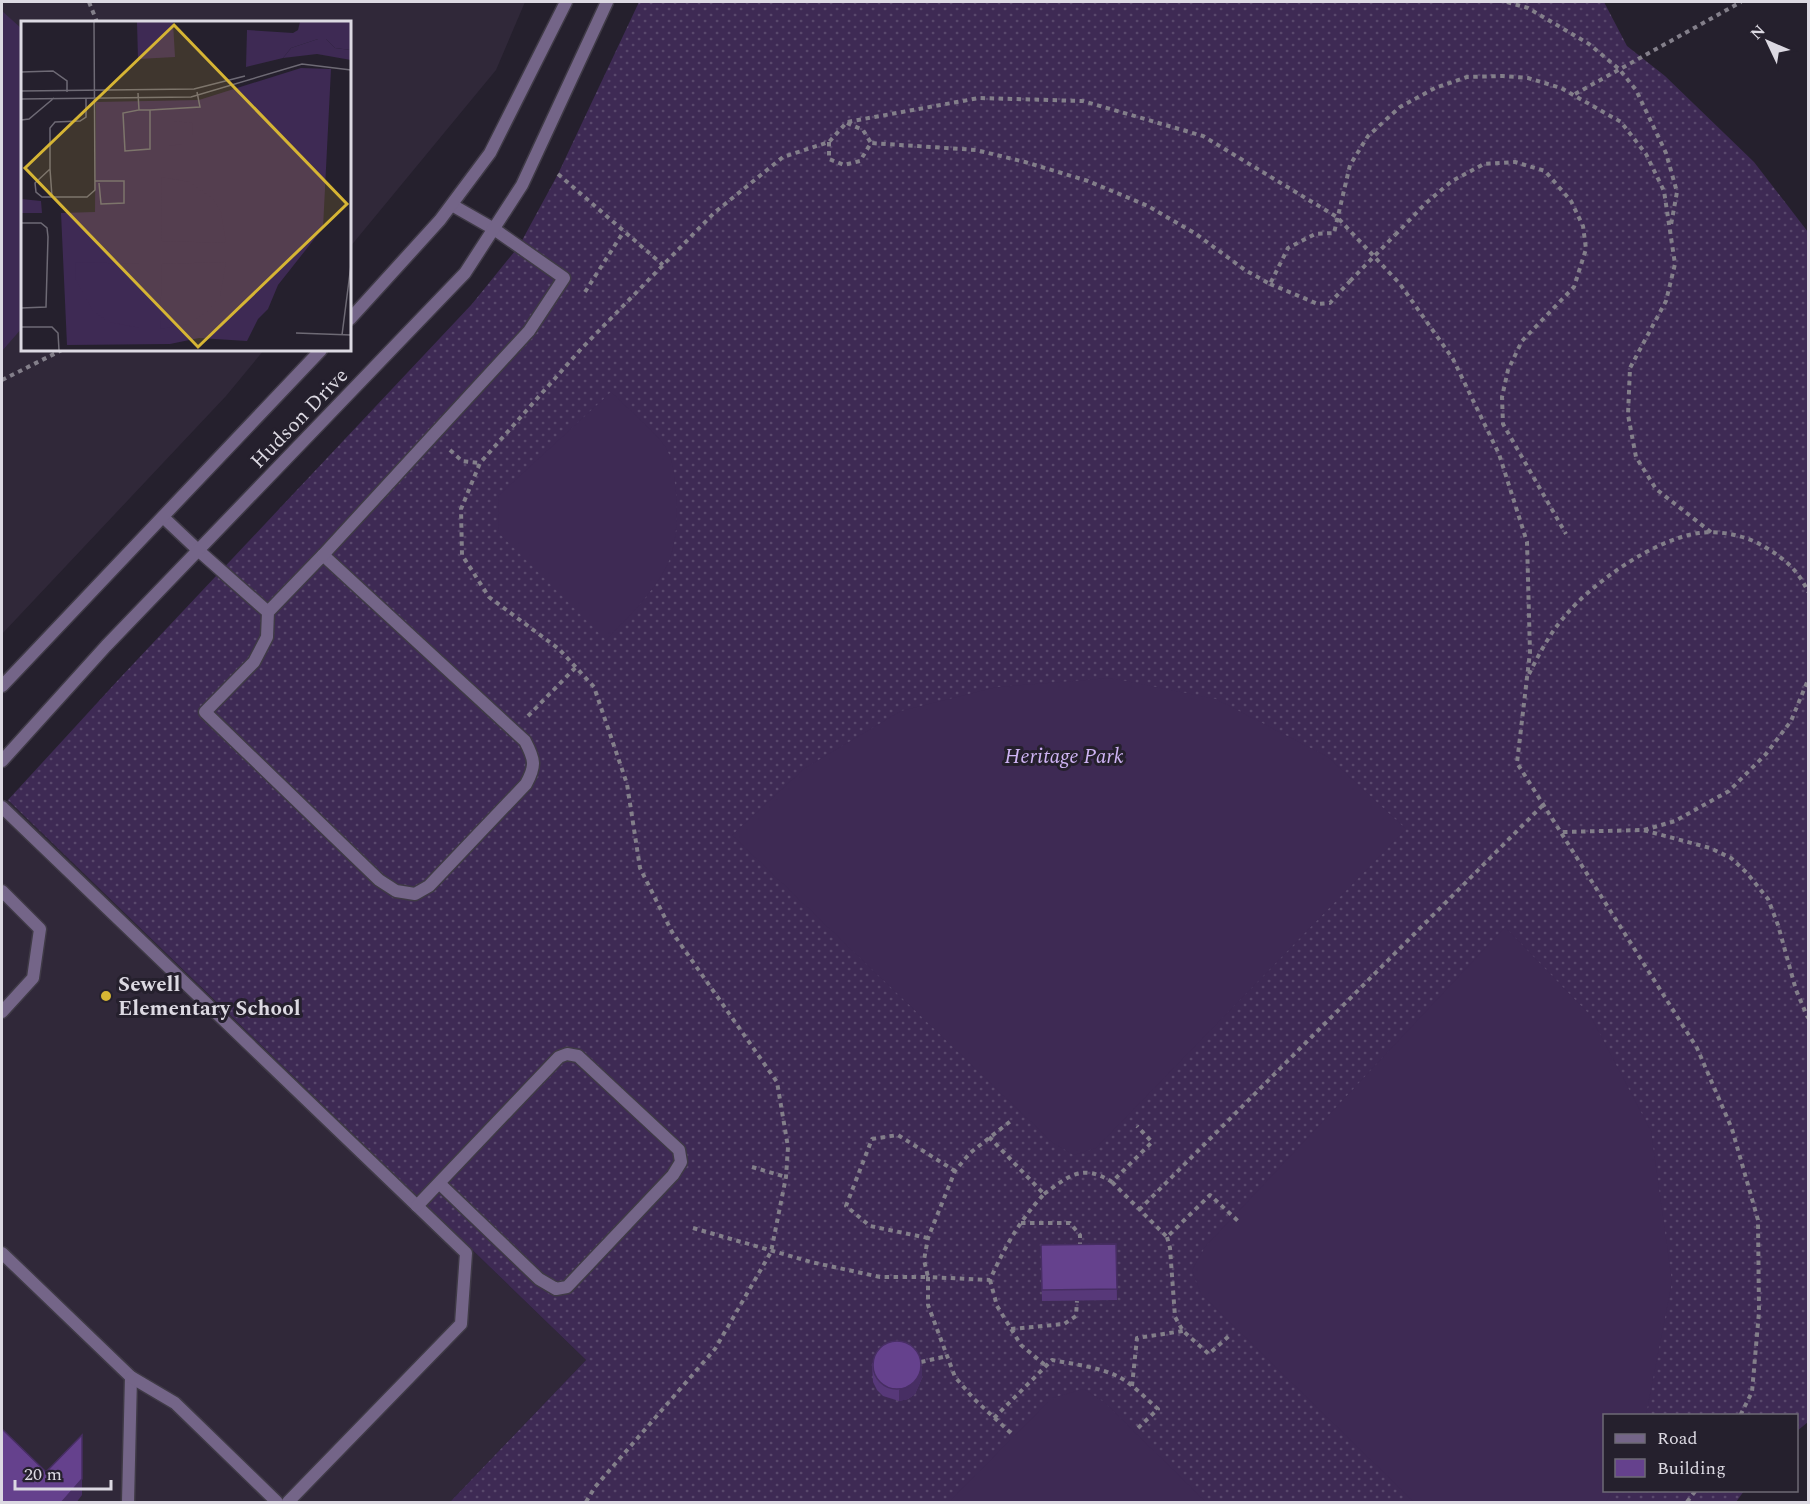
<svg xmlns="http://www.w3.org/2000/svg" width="1810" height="1504" viewBox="0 0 1810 1504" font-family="Spectral,serif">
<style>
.built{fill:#302839}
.grass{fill:url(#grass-dots)}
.pitch{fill:#3e2a54}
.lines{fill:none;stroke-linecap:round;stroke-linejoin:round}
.service-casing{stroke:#3f3a46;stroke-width:15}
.tertiary-casing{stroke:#3f3a46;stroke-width:15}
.path{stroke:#837f8a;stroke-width:4;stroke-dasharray:4.5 4.5;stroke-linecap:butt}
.service{stroke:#746588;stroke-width:12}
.tertiary{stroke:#746588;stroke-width:12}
.path-bridge{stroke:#837f8a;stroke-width:4;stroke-dasharray:4.5 4.5;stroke-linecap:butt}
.wall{fill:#573879}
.shaded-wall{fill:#472e63}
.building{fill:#65418d;stroke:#472e63;stroke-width:1.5}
.poi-dot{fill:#d6b534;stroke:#25202d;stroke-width:2}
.labels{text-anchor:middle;stroke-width:6;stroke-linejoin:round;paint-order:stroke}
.street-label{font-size:21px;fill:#dcd9e2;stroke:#25202d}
.park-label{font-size:21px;font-style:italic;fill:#cfb4f4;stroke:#25202d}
.poi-label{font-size:21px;font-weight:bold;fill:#dcd9e2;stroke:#25202d;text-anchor:start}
.inset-road{fill:none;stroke:#6e6a75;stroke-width:1.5}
.view{fill:#d6b534;fill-opacity:0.15;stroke:#d6b534;stroke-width:3}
.inset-edge{fill:none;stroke:#dcd9e2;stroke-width:3}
</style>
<defs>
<pattern id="grass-dots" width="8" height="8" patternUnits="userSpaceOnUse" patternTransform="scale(1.5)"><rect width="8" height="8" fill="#3e2a54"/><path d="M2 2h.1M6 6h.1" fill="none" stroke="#59486c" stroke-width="1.8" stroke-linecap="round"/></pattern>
</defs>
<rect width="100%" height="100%" fill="#25202d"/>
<g class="built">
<path d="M2,2H525L496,70L350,247V22H22V350H264L226,396L2,634Z"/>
<path d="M8,800L586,1360L450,1502H2V807Z"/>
</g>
<path class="grass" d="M639,2H1604L1627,46L1665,76L1754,162L1808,232V1422L1797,1431L1796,1416H1604V1490L1744,1491L1736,1502H450L586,1360L8,800L120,678L472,304L519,246L558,174Z"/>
<g class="pitch">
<path d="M2,11L22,29V328L2,351Z"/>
<path d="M611,392C625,406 656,432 666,448C674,462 674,476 676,492C678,515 677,540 669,561C657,589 627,619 606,640L498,532L499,495Z"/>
<path d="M1111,678L1216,699L1328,757L1406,829L1096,1148L1074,1155L1053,1143L732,835L805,768L901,711L997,687Z"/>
<path d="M1505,927L1590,1015L1651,1131L1672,1282L1646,1415L1604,1416V1490L1612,1491L1606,1502H1414L1201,1294L1192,1270L1205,1247Z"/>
<path d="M1084,1389L1104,1402L1206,1502H949L1052,1398Z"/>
</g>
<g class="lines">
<defs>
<g id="service">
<path d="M163,517L199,551L268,612L267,637L254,662L205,712L379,880L396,891L415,894L429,886L526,784C536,766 535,760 525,741L323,555L268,612"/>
<path d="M323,555L529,331L564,278L494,229L452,205"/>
<path d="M2,807L466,1253L461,1324L288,1502"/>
<path d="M2,891L40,929L33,978L2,1012"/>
<path d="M417,1206L559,1057L567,1054L578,1056L679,1150L681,1162L673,1175L567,1287L556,1289L539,1279L440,1184"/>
<path d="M2,1253L131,1377L128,1502"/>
<path d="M131,1377L175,1403L277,1502"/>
</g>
<g id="tertiary">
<path d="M350,319L440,220L490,153L566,2"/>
<path d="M2,686L321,350"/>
<path d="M2,761L106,646L465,273L522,185L607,2"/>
</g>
</defs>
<use href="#service" class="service-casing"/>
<use href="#tertiary" class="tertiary-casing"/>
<g class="path">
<path d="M89,2L97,22"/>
<path d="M1507,2L1528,8L1589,44L1619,69L1636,90L1666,153L1677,192L1671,225"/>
<path d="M1575,94L1741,2"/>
<path d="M847,123L863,130L871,143"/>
<path d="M829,142V159L844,165L860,161L871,143L976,150L1025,162L1088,181L1148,206L1196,234L1245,270L1270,284L1288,248L1315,234L1334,233L1350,165L1368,136L1400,107L1435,88L1467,77L1503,76L1528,78L1561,88L1621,122L1646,154L1664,191L1675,264L1666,301L1630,368L1628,415L1636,457L1656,489L1712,533"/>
<path d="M558,174L663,265"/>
<path d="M1395,235L1426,203L1452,181L1484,164L1515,162L1545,171L1571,201L1583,226L1586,249L1574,287L1522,341L1508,370L1502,397L1503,424L1566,534"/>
<path d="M1270,284L1318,304L1330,303L1350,281"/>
<path d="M585,292L624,231"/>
<path d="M2,380L62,350"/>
<path d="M450,450L462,461L480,463"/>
<path d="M1529,674C1539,654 1550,633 1565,616C1593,582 1655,539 1699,533C1721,530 1747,536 1765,547C1785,559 1799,571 1808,592"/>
<path d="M528,716L576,667"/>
<path d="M1644,830L1675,821L1729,791L1766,754L1791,721L1808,680"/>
<path d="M1563,832L1643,830L1710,848L1731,858L1747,873L1768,899L1778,925L1796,990L1808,1018"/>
<path d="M989,1137L1044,1194C1020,1220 1004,1248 990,1280L928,1277V1305L955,1377L974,1399L1012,1434"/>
<path d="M752,1167L786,1177"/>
<path d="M1112,1182L1167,1237L1210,1195L1238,1221"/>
<path d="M1044,1194C1069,1176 1082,1163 1112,1182L1152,1142L1137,1126"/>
<path d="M1139,1210L1544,804"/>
<path d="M1021,1223H1070L1080,1235V1248"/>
<path d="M693,1228L811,1262L880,1277H928L924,1260L928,1238L955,1171L970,1153L1012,1120"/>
<path d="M1167,1237L1170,1248L1175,1317L1183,1331L1209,1354L1229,1336"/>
<path d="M928,1238L870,1226L846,1206L872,1139L898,1135L955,1171"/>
<path d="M990,1280L997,1306L1021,1345L1046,1366"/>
<path d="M1011,1329L1064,1324L1076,1316L1077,1301"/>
<path d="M921,1362L947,1356"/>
<path d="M1132,1386L1137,1338L1183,1331"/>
<path d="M994,1418L1052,1360C1073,1364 1098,1367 1117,1376C1133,1384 1145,1398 1158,1409L1137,1429"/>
<path d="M586,1502L595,1487L715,1349L771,1252L786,1177L788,1147L777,1082L672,932L640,868L627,784L594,687L559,649L489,597L462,555L461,509L480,463L581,349L714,213L783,157L829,142L847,122L979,98L1083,101L1203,136L1337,217L1400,284L1453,359L1499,454L1527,542L1530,652L1517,763L1697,1048L1732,1129L1758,1220L1759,1312L1752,1392L1740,1416"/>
<path d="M1687,1502L1696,1490"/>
</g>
<use href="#service" class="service"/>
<use href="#tertiary" class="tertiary"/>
<path class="path-bridge" d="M1350,281L1395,235"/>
</g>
<g class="wall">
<path d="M1116,1244L1117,1300L1042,1301L1041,1245Z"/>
<path d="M872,1363L922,1378L915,1394L908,1399L899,1401L883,1396L877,1390L873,1382Z"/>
</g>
<g class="shaded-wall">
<path d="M922,1367V1378L915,1394L908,1399L899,1401V1390Z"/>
<path d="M82,1479V1495L76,1503H61Z"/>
</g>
<g class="building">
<path d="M1116,1244L1117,1289L1042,1290L1041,1245Z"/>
<circle cx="897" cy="1365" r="24"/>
<path d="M2,1429L46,1472L82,1435V1479L61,1503H2Z"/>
</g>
<circle class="poi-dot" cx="106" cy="996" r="6"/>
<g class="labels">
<g class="street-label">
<text transform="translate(299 418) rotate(-46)" y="7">Hudson Drive</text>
</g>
<g class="park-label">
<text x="1064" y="763">Heritage Park</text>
</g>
<g class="poi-label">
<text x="118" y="991">Sewell<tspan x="118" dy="24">Elementary School</tspan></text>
</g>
</g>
<g transform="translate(21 21)">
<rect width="330" height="330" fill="#25202d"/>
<path d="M297,18H305L314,27L330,29V39L296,33L262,37L270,27ZM280,47L310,48L302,207L257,264L247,288L237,298L226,320L178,317L149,323L46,324L40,192L74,191L75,81L178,79ZM0,178L20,180L21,192H0Z" fill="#3e2a54"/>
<path d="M279,1H330V29L314,27L305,18H297L270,27L262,37L225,46L226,9L272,12L277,9Z" fill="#3e2a54"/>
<path d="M116,1H152L154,36L117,38ZM152,100L172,102L171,114L161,123L148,125V104ZM140,156L169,161L192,178L200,191L205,222L141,220ZM54,241L119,243V307L88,301L72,290L55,259ZM205,241L199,275L186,291L168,303L139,308L141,243Z" fill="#3e2a54"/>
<path class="inset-road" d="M0,51L32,50L46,60V71M0,70L173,68L224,55M117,72L118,89L102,92L104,130L129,128V89H118M65,77V96L59,100L34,101L29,107V148L14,162L15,171L21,176H66L74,169L73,1M0,78L170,76L281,43L330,49M129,89L179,86L176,71M0,99L8,98L33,77M29,148L31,176M74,160H103V182L80,183L78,162M0,202H20L26,207L27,216L25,286L0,287M0,306H31L37,312L38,329M275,312L330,314M321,314L330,244"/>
<path class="view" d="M153,4L326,183L177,326L4,147Z"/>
<rect width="330" height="330" class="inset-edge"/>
</g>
<rect width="1810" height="1504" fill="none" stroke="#dcd9e2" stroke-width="6"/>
<rect x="1603" y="1414" width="195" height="78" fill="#25202d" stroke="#6e6a75" stroke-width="1.5"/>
<rect x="1615" y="1434" width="30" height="9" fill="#746588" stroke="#6e6a75" stroke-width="1.5"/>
<text x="1657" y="1444" font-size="18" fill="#dcd9e2">Road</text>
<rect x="1615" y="1459" width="30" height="18" fill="#65418d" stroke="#6e6a75" stroke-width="1.5"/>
<text x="1657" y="1474" font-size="18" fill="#dcd9e2">Building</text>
<g transform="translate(1768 42) rotate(314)" stroke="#25202d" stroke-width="4.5" paint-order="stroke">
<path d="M0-4.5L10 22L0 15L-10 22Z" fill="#dcd9e2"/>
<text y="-9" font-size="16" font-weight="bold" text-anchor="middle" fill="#dcd9e2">N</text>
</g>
<path d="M15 1480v9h96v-9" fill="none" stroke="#dcd9e2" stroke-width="3"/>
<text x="24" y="1480" font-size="18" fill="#dcd9e2" stroke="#25202d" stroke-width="4.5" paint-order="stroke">20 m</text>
</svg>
